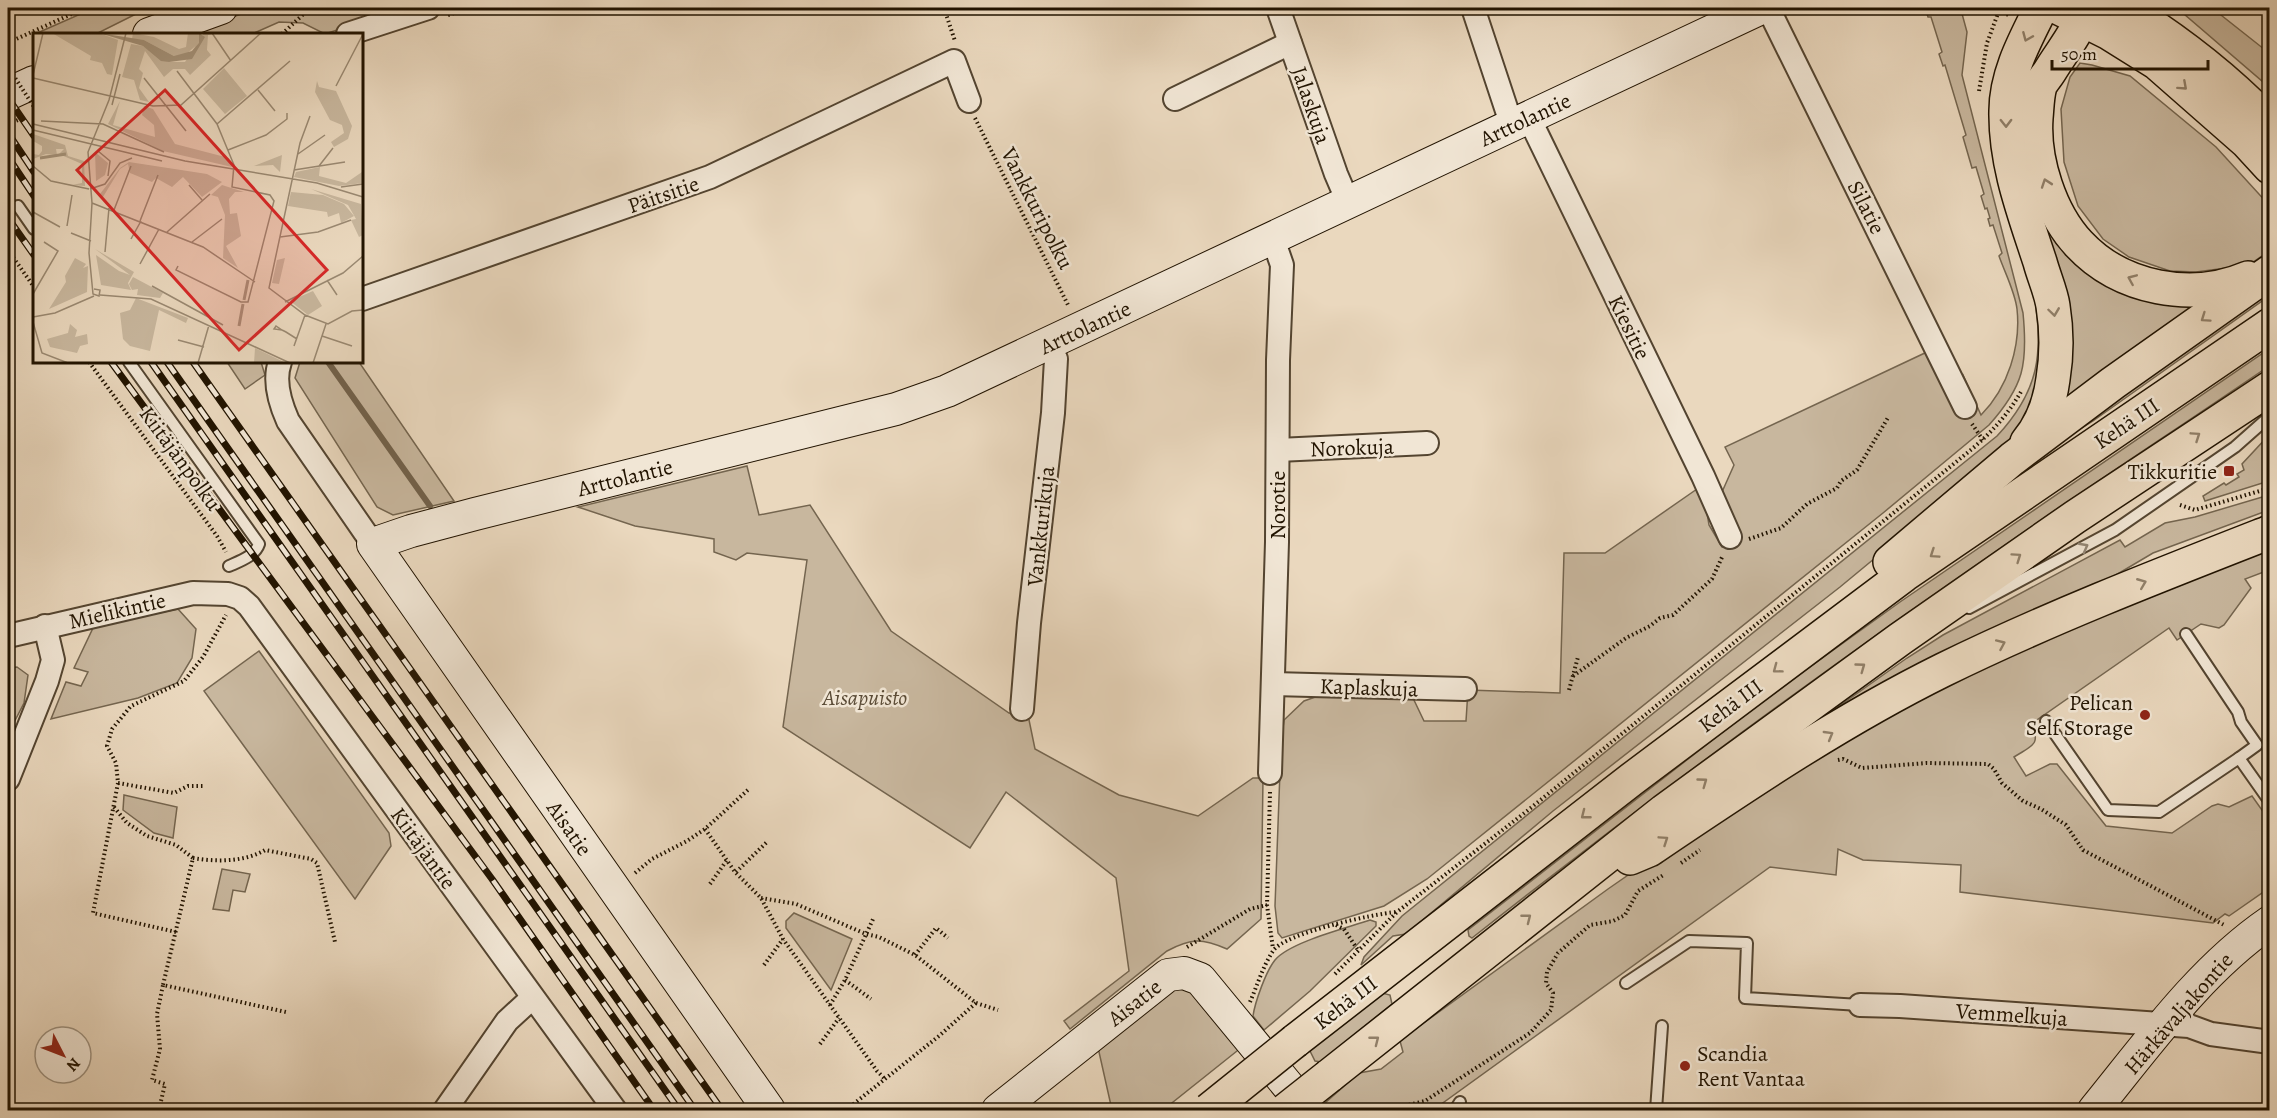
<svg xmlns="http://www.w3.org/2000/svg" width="2277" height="1118" viewBox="0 0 2277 1118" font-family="Alegreya,serif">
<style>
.green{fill:#c8b79e;stroke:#74654f;stroke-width:1.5}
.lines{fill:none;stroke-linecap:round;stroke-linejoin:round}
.stream{stroke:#71614b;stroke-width:6}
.lane-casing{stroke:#534430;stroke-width:14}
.street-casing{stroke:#534430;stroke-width:26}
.secondary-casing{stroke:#211300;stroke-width:34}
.primary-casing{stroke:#211300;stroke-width:36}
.highway-casing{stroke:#211300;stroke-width:36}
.path{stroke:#211300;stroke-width:4;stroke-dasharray:1.5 3;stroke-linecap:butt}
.lane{stroke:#f1e6d5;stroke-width:10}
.street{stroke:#f1e6d5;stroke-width:22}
.secondary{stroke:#f1e6d5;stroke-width:32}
.primary{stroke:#ead8be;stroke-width:33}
.highway{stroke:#ead8be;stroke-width:33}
.rail-casing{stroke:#211300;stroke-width:7}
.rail{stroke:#f1e6d5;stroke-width:4.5;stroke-dasharray:14;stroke-linecap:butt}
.highway-bridge-casing{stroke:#211300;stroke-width:36;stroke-linecap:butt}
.path-bridge{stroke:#211300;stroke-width:4;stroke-dasharray:1.5 3;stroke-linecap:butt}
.highway-bridge{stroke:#ead8be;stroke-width:33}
.oneway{stroke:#907f68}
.oneway2{stroke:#938775}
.poi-dot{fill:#8f2418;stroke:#f1e6d5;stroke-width:2}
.labels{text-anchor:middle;stroke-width:5;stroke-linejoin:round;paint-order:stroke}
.street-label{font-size:22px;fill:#211300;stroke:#f1e6d5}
.poi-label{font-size:22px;fill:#211300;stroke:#f1e6d5;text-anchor:end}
.park-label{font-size:22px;font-style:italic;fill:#5b4c37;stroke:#f1e6d5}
.inset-river{fill:none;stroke:#a6957d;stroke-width:3}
.inset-road{fill:none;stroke:#9a8972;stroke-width:1.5}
.view{fill:#d62828;fill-opacity:0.15;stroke:#d62828;stroke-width:3}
.inset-edge{fill:none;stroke:#211300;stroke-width:3}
</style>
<rect width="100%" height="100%" fill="#ead8be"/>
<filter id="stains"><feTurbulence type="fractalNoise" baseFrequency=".00333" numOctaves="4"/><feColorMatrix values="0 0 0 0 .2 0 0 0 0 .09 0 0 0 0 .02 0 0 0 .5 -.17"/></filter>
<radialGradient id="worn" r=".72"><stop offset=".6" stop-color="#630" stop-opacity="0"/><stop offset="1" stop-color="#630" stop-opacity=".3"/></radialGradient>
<g class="green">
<path d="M94,8H148L96,34H35Z"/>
<path d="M257,8H404L325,34L303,23L279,22L252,34H187Z"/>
<path d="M1925,8H1958L1961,10L1967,32L1962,75L2023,313C2028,364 2024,386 1989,425L1883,513L1427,879L1384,906L1282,938L1278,933L1275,906L1281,744L1284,720L1304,701L1321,695L1412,696L1424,721H1466L1468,690L1560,693L1564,553H1605L1697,489L1706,507L1709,525L1722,547H1728L1718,501L1734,465L1725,447L1927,352L1960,382L1963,375L1981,415C2008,388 2021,346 2017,309C2015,292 2005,273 1999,256L2002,253L1993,225L1990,226L1988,219L1990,218L1987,208L1985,209L1981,196L1984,194L1976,167L1972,168L1963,137L1966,135L1945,65L1943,66L1939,54L1942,52L1931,17H1928Z"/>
<path d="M2177,8H2212L2269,53V87Z"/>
<path d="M2080,63L2092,65L2130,76L2216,147L2269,205V251L2249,265L2196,272L2170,271L2129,257L2103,239L2078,206L2064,162L2061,109L2070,77Z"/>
<path d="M2043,220L2154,301L2197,307L2058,407Z"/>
<path d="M2269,285V296L2093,421L2053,446Z"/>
<path d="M2039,291L2042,385L2013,444L1840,587L1553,811L1406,934L1393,936L1361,965L1364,957L1402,916L1997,436C2039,391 2044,353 2034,294Z"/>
<path d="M2269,349V366C2184,424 2097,481 2012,540C1828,667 1647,800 1472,938L1469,936L1468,930L1764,700L1900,602Z"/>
<path d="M227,362H261L265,375L245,389Z"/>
<path d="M300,362H359L454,501L393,515L377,507L295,378Z"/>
<path d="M2269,435V481L2205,501L2203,496L2224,483L2226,485L2239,477L2237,474L2244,470L2242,464Z"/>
<path d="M747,466L759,515L810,505L891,631L1009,713L1028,715L1035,749L1119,795L1198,816L1253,778H1263L1261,919L1227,949C1202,938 1191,938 1167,951L1070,1029L1064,1021L1129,971L1116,878L1006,792L970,848L783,727L807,560L747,553L736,560L714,552V539L635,526L578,507Z"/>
<path d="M2269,495V510L2153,553L2077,598L1797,736L1907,658L1943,635L2120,540L2125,547L2165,523L2195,517Z"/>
<path d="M2269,549V570L2245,579L2251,588L2224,625L2219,628L2201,624L2177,640L2169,628L2031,724C2042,745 2031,746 2014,757L2026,776L2050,764H2057L2106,826L2172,833L2212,806L2218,804L2229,807L2252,796L2269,820V888L2229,916L2225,914L2213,923L1960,892L1961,865L1863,860L1838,849L1836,875L1770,867L1433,1110H1345L1325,1103L1359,1073L1381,1069L1403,1052L1400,1041L1414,1030L1608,889L1686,835L1811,756L1975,667Z"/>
<path d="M178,609L196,629L192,658L177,683L138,698L51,719L66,682L81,686L88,672L74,668L94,626Z"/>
<path d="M259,651L389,833L391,846L355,899L204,691Z"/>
<path d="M17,667L28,675L24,703L8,734V668Z"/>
<path d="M124,795L177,807L173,838L154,833L123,810Z"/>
<path d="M222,869L250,874L245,892L233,890L229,911L213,909Z"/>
<path d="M794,913L852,939L831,990L786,928V921Z"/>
<path d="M1370,920L1376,922V926L1310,991L1264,1030L1253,1016C1255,1002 1266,971 1275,960C1290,942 1347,928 1370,920Z"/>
<path d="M1189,987L1242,1047L1163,1110H1112L1097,1043L1165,991Z"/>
<path d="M1382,993L1390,995L1392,1004L1321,1062L1315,1061L1309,1049Z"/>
</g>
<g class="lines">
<path class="stream" d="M328,362L430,506"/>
<defs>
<g id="lane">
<path d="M18,206L34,229"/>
<path d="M129,362L259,544C255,556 240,561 229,566"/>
<path d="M1969,608L2115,530L2235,447L2270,416"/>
<path d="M2186,634L2238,712L2241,722L2257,745L2239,758"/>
<path d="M2046,721L2108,810L2159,812L2239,758L2270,802"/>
<path d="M1626,983L1689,941L1747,943L1745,998L1860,1005"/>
<path d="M1455,1110L1460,1102"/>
<path d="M1656,1110L1662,1026"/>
</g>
<g id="street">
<path d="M1278,8L1336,174L1348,202"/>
<path d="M1473,8L1512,126"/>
<path d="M1768,8L1965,407"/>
<path d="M348,34L428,8"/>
<path d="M1175,99L1290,43"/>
<path d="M1529,118L1703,476L1730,537"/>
<path d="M362,299L710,177L954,61L969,101"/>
<path d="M280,362C273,381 280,403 288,421L373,544"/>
<path d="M1278,450L1427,443"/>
<path d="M8,636L193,593L228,594L240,598L249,606L615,1110"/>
<path d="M1273,684L1465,689"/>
<path d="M1022,709L1029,623L1053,413L1056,359L1049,344"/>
<path d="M1270,773L1277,542L1278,360L1282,265L1273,239"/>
<path d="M8,779L47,681L53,660L45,626"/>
<path d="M1860,1005L1900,1006L2189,1026L2211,1034L2270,1042"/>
<path d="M445,1110L507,1021L532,998"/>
</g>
<g id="secondary">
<path d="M149,34L221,8"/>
<path d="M8,94L34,82"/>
<path d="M769,1110L373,544L411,531L475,514L896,409L947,391L1761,8"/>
<path d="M998,1110L1168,975L1184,973L1200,979L1308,1110"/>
<path d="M2094,1110C2147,1045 2200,970 2270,922"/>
</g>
<g id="primary">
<path d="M2059,8L2109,33L2157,63L2247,142L2270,167"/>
<path d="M2125,8C2178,41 2226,78 2270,124"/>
</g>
<g id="highway">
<path d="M2085,8C2080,30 2062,51 2050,71C2047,76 2042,81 2040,86C2037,96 2037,108 2036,118C2033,160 2050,213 2079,244C2121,289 2192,302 2248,278"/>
<path d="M2027,442C2042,424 2050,402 2053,379C2057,355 2057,331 2053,306C2051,292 2044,277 2040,262C2024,213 2005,164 2006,111C2006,74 2025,40 2041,8"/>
<path d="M1890,562L2012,459L2113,383L2270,272"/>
<path d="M1630,858L1649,850C1744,786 1840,721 1943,670C2049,618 2160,575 2270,532"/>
<path d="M1295,1041L1632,779L1904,575L2270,325"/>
<path d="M1329,1076L1664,811L1900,639L2075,517L2270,388"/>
</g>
</defs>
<use href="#lane" class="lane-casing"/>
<use href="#street" class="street-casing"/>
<use href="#secondary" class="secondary-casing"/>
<use href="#primary" class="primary-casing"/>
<use href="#highway" class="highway-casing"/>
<g class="path">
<path d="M944,8L955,41"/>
<path d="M1995,8L2010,16"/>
<path d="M448,15L470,8"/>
<path d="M282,34L310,8"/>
<path d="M8,40H14L85,8"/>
<path d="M1979,91L1987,43L2000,8"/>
<path d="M975,118L1069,307"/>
<path d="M8,124L18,120"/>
<path d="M8,250L34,287"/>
<path d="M89,362L217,536L226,552"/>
<path d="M1972,424L1983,440"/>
<path d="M2180,505L2195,510L2270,488"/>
<path d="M1749,539L1781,528L1807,504L1837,488L1841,481L1857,470L1889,416"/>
<path d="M1573,676L1626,638L1650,626L1660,618L1673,615L1712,579L1723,555"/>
<path d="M1569,690L1578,657"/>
<path d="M1838,760L1843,759L1862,768L1927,763L1988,764L1994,769L2002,783L2023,801L2041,809L2066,825L2083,850L2226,926"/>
<path d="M118,783L174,793L188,786H204"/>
<path d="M1270,792L1267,905L1273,949"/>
<path d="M114,807L127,823L147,836L176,845L193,858L163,985L286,1012"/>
<path d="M705,829L735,872L761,898L783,939L877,1071L885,1079"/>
<path d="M193,858C216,862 245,862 265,850L311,859L317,863L335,942"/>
<path d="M1681,863L1700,850"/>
<path d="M736,872L768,841"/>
<path d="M635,873L652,859L687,841L705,829L750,788"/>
<path d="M710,884L727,860"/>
<path d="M761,898L796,904L866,934L879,937L915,955L976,1003L939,1036L846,1110"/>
<path d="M1336,925L1344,929L1358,950"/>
<path d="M176,932L93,913L118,783L116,763L107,746L112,729L131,706L184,681L203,657L226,615"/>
<path d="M1187,947L1250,909L1267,905"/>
<path d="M915,955L936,928L948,938"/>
<path d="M764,965L783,939"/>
<path d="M1335,974L1397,912L1527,811L1972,449C1993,431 2009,413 2022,390"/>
<path d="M845,980L871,999"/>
<path d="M1250,1002C1257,986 1263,966 1273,951C1284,933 1374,914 1396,912"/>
<path d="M976,1003L998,1010"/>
<path d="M830,1005L845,980L874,917"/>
<path d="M820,1044L839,1018"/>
<path d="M161,1101L165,1084L152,1080L160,1049L157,1014L163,985"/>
<path d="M1392,1110L1395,1108L1425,1101L1530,1033L1551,1010L1553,993L1546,983L1547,972L1558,953L1590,925L1613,921L1625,915L1638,891L1665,874"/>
</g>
<use href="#lane" class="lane"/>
<use href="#street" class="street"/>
<use href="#secondary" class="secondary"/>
<use href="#primary" class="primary"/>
<use href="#highway" class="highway"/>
<defs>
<g id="rail">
<path d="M8,98L34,136"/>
<path d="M8,133L34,172"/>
<path d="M8,157L34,196"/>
<path d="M8,218L34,255"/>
<path d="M111,362L492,879L654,1110"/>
<path d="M151,362L679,1110"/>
<path d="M167,362L695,1110"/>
<path d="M193,362L722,1110"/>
</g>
</defs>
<use href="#rail" class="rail-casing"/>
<use href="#rail" class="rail"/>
<defs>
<g id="highway-bridge">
<path d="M1209,1110L1295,1041"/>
<path d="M1286,1110L1329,1076"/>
</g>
</defs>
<use href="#highway-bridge" class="highway-bridge-casing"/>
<path class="path-bridge" d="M8,67L34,107"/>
<use href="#highway-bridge" class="highway-bridge"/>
</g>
<defs><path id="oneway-chevron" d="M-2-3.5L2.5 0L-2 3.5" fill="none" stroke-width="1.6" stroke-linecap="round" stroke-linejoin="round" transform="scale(1.5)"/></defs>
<g class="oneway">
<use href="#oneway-chevron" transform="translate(2027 37) rotate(113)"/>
<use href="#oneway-chevron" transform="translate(2183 86) rotate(42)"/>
<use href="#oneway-chevron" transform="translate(2006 123) rotate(89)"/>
<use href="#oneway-chevron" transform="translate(2046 183) rotate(-109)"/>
<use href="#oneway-chevron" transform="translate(2132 279) rotate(-157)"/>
<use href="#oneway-chevron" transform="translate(2054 312) rotate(82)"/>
<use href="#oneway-chevron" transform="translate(2205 318) rotate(145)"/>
<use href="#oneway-chevron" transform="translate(2196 436) rotate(-34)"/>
<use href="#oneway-chevron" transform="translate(1934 554) rotate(146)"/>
<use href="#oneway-chevron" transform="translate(2017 557) rotate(-35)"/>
<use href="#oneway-chevron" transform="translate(2142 583) rotate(-22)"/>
<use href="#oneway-chevron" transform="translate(2001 644) rotate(-24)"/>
<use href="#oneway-chevron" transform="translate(1861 667) rotate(-36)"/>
<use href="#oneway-chevron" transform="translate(1777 669) rotate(143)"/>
<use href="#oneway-chevron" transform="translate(1829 735) rotate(-30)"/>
<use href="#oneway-chevron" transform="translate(1703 782) rotate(-36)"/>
<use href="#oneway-chevron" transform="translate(1585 815) rotate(142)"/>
<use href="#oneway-chevron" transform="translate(1664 840) rotate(-34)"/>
<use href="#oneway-chevron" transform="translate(1527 918) rotate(-38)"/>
<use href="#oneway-chevron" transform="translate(1375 1040) rotate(-38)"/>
</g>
<use class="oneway2" href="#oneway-chevron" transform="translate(2084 547) rotate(-28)"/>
<g class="poi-dot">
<rect x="2223" y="465" width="12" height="12" rx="3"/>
<circle cx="2145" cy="715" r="6"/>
<circle cx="1685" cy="1066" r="6"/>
</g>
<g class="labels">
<g class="street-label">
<text transform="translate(1312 105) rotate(71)" y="8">Jalaskuja</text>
<text transform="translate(1525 119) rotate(-25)" y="8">Arttolantie</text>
<text transform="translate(663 194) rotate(-19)" y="8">Päitsitie</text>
<text transform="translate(1867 207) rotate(63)" y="8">Silatie</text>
<text transform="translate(1038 208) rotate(63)" y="8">Vankkuripolku</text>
<text transform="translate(1085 327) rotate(-25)" y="8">Arttolantie</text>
<text transform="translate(1630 327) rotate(64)" y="8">Kiesitie</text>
<text transform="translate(2126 423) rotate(-34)" y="8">Kehä III</text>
<text transform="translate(1352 447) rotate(-2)" y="8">Norokuja</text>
<text transform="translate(181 458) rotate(54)" y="8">Kiitäjänpolku</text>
<text transform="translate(625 477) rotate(-14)" y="8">Arttolantie</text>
<text transform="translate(1277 505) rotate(-90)" y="8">Norotie</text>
<text transform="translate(1040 526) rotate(-84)" y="8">Vankkurikuja</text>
<text transform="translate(117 610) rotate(-13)" y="8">Mielikintie</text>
<text transform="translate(1369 687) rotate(2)" y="8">Kaplaskuja</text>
<text transform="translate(1730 705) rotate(-37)" y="8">Kehä III</text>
<text transform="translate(570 828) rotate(55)" y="8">Aisatie</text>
<text transform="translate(424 848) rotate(54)" y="8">Kiitäjäntie</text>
<text transform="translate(1134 1002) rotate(-38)" y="8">Aisatie</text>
<text transform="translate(1345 1002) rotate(-38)" y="8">Kehä III</text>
<text transform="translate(2178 1013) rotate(-49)" y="8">Härkävaljakontie</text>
<text transform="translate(2012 1014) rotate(4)" y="8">Vemmelkuja</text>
</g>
<g class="poi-label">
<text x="2217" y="479">Tikkuritie</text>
<text x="2133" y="710">Pelican<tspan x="2133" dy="25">Self Storage</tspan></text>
<text x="1697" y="1061" text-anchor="start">Scandia<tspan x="1697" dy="25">Rent Vantaa</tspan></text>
</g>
<g class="park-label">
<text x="865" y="705">Aisapuisto</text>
</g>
</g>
<g transform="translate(33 33)">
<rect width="330" height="330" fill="#ead8be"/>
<path d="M19,0H66L85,7L79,42L74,41L69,30L57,27L58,23ZM100,0L121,4L146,16L153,14L155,0H166V10L151,23H141L111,7L99,6ZM171,0L179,2H175L174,17L178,22L157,42L152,36H140L131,44L112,18L106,36L110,40L106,55L116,69L107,67L101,47L89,44L98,11L110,13L136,29H152ZM191,35L214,63L192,81L170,56ZM284,48L286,54L303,58L319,93L315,106L301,114L298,109L311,100L309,92L297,87L282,59ZM87,68L80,92L122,104L121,92L109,82L111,73L120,76L142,111L196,125L199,134L130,118L75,91ZM0,101L32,112L35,123L51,128L52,153L39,152L49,150V131L26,121L31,116H23L24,122L13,121L0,126V121L6,122L9,118V113L0,108ZM62,119L75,130L72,142L63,148ZM249,122L247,139L240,132L221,133ZM96,129L174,141L189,149L169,164L150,144L139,154L123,145L119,149L97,140L95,131L87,136L70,164L67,161L87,135ZM287,134L286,143L313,150L329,139L330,150L306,153L261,144L263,139ZM189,152L211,159H202L196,166L197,181L204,180L208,203L193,213L205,235L190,225L192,182L185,164L178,162ZM278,156L328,171L330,202L326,204L318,187L323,186L315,172ZM258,159L290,162L311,171L321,183L308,190L306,180L295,184L294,179L255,173ZM62,216L101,239L95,250L98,257L68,252L63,222L86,238L97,242ZM42,225L53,231L50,235L55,233L54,259L16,276L33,249L32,243ZM252,225L246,251L239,250L244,227ZM100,244L130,260L127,265L104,262L105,256L99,257L96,251ZM280,258L289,273L275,282L257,268ZM103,265L155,285L153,290L126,277L117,318L97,313L90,306L87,280L97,277ZM37,291L44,297L42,304L54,301L55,311L47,313L44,320L17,314L14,306L35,300ZM222,315L253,330H221Z" fill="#c8b79e"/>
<path d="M66,0L111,7L141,23L159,18L166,10V0L172,4L159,26L136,29L128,28L110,13Z" fill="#a6957d"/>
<path class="inset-river" d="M7,125L33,121M211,267L215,247M206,293L210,271"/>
<path class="inset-road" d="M179,0L198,28M144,38L184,91L201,132L199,154L237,162L241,168L215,269H208L143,237L145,233M0,42L10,0M0,45L120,73L148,72L228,0M111,45L153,98M303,53L330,1M225,57L242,78M79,72L87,41M277,83L267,110L236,255L272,282L295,291L319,278L330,277M8,88L70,91L131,119M0,91L152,128L284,150L330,164M184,91L257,28M0,97L129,128M195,117L233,102L254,86V80M65,118L77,128L75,143M265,121L292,102M0,133L18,148L56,156M286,133L300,115M261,137L312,129M156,152L169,167M308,154L330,151M57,156L72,151L87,130L99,125M330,169V192M59,170L170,214L222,249M81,177L98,133M0,179L27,194M107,188L125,142M34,193L39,162M134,199L177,161M38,200L58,208M247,204L285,199L318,187M98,206L108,188M159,209L189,186M72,219L76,175M107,231L126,196M294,247L304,262M119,253L190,292M61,256L67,257L66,263L60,261L56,220L59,170L55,119L76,67L93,0M0,261L25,218L11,209M67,262L118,266L257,330M252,269L310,240L330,223M0,284L22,280L61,263M0,289L9,320L35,330M249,297L241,296L243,293L249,297L253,299L264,306M289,303L319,313M145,307L171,314M261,313L272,282M165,330L176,292M280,330L293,291"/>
<path class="view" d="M132,57L294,237L206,317L44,137Z"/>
<rect width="330" height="330" class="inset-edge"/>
</g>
<rect width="2277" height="1118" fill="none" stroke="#ead8be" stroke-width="30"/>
<rect x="9" y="9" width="2259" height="1100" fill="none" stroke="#211300" stroke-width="3"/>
<rect x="15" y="15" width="2247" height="1088" fill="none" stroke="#211300" stroke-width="1.5"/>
<g transform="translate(63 1055) rotate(132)"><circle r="28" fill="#f1e6d5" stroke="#9e9280" stroke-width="1.5"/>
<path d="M0-4.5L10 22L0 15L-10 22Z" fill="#8f2418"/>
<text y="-9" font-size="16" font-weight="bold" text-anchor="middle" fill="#211300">N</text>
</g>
<path d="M2052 60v9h156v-9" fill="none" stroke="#211300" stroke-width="3"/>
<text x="2061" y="60" font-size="18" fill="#211300" stroke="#f1e6d5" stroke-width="4.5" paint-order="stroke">50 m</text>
<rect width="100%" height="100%" filter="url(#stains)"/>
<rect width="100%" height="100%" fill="url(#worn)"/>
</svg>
